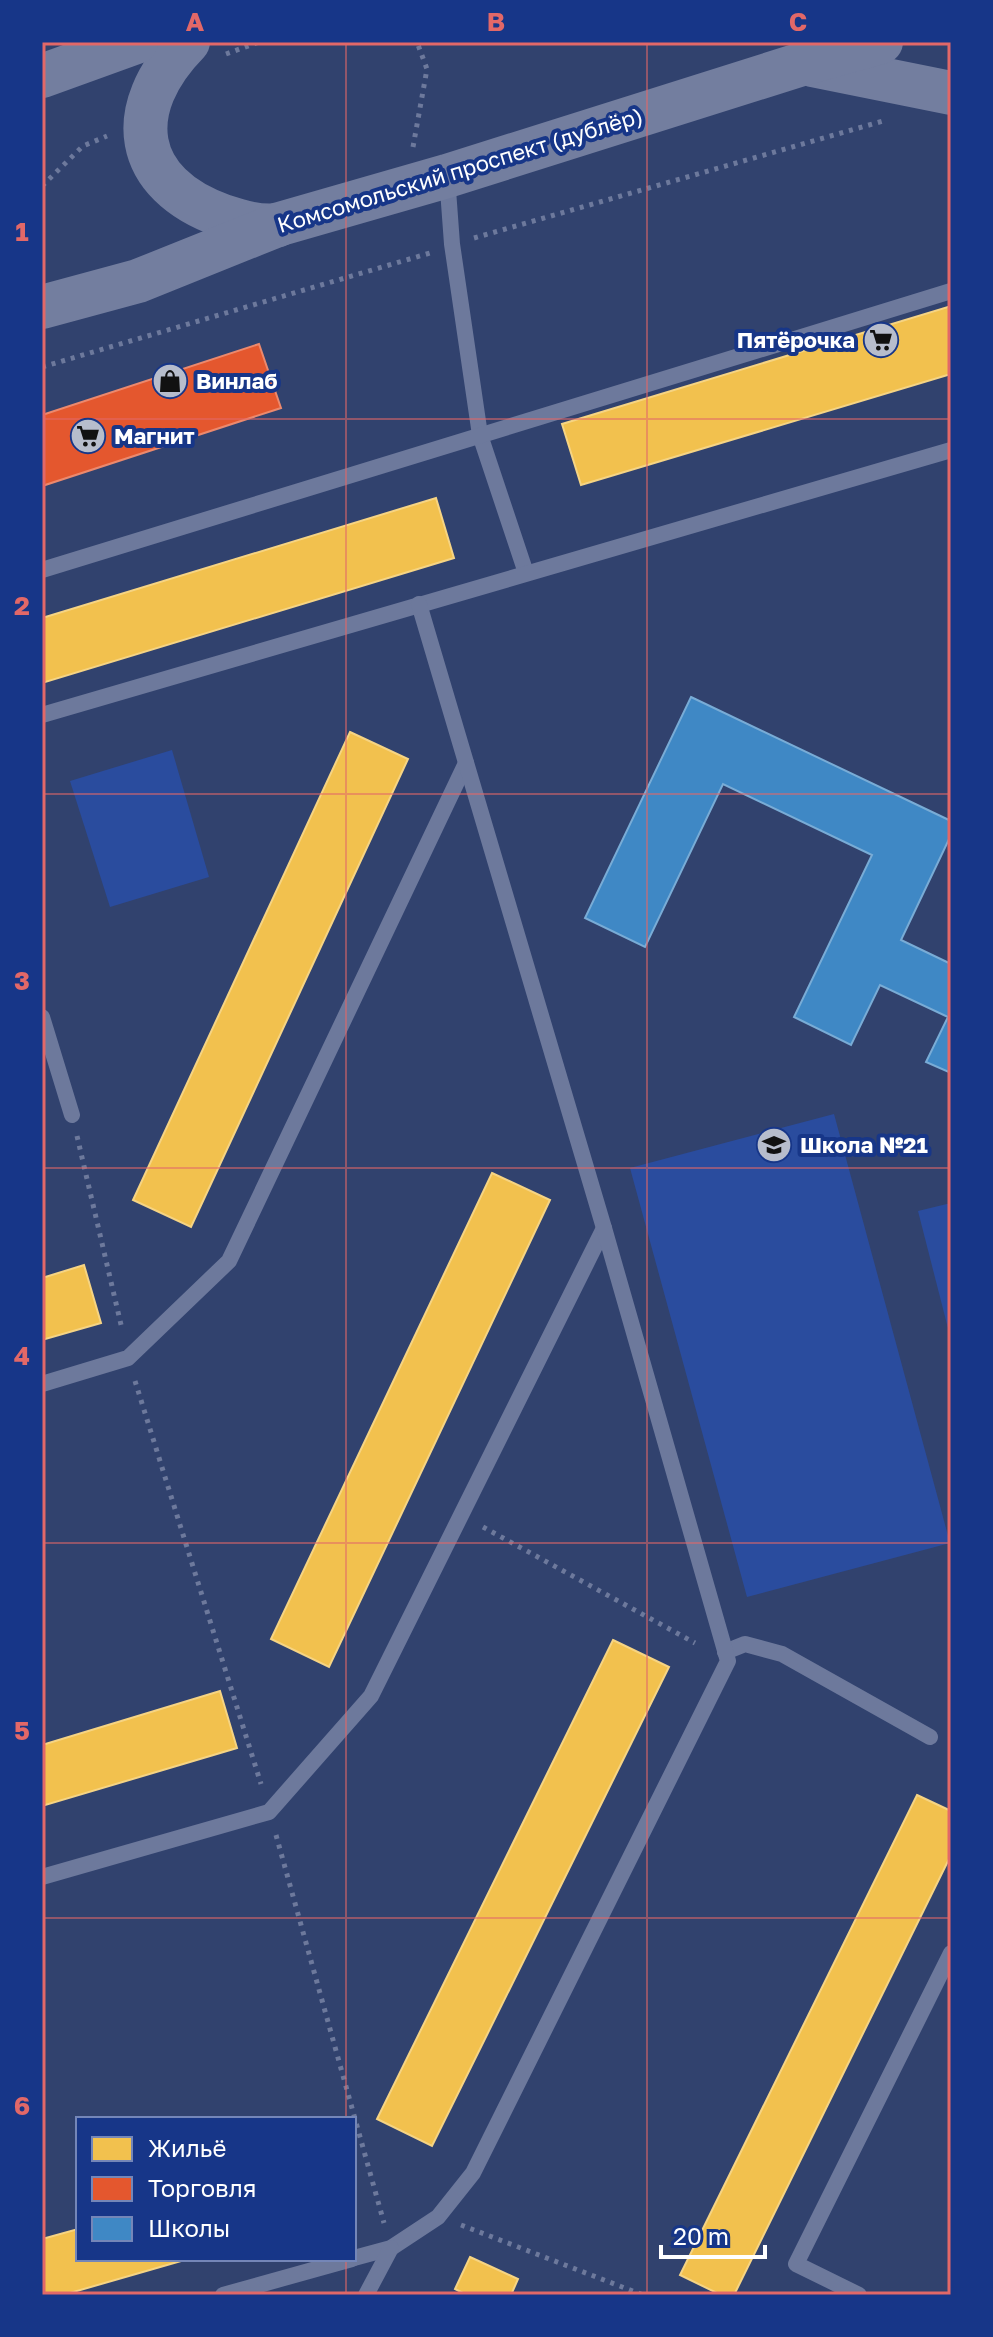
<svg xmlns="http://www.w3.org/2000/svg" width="993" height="2337" viewBox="0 0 993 2337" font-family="'Golos Text',sans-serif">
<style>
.green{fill:#2a4c9e}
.homes{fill:#f2c14e;stroke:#f6d483;stroke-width:2}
.shops{fill:#e4572e;stroke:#ec896d;stroke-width:2}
.schools{fill:#3f88c5;stroke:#79acd6;stroke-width:2}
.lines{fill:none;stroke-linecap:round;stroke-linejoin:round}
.path{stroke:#6d799c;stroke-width:5;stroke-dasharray:4 6;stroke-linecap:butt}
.lane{stroke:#6d799c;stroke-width:16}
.secondary{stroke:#737e9f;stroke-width:44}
.grid{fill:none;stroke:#e26868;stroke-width:2;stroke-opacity:0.55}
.labels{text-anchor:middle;stroke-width:8;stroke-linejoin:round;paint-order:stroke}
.street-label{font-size:22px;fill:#fff;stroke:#173688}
.poi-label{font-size:22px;font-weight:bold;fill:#fff;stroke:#173688;text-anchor:start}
.neatline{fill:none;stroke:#e26868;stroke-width:3}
.grid-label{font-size:26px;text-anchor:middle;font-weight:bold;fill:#e26868}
</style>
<rect width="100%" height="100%" fill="#31426e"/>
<g class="green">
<path d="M172,750L209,877L110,907L70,781Z"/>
<path d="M834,1114L950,1543L747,1597L630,1168Z"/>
<path d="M951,1203V1340L918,1211Z"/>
</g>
<g class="homes">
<path d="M951,306V374L581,485L562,424Z"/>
<path d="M436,498L454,558L42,683V618Z"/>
<path d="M350,732L408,759L191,1227L133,1200Z"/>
<path d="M492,1173L550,1200L329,1667L271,1639Z"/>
<path d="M84,1265L101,1323L42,1340V1278Z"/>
<path d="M613,1640L669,1667L432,2146L377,2119Z"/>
<path d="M220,1691L237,1748L42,1806V1745Z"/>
<path d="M917,1795L951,1811V1855L734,2295H721L680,2275Z"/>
<path d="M78,2229V2259H188L63,2295H42V2239Z"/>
<path d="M470,2257L518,2279L511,2295H467L455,2289Z"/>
</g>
<path class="shops" d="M259,344L281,408L42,486V415Z"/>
<path class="schools" d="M691,697L951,821V835L901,940L951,964V1073L926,1062L948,1017L880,985L851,1045L794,1017L872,855L723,784L645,947L585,918Z"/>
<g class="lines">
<g class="path">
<path d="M226,54L259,42"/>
<path d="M413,147L427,69L417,42"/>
<path d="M42,186L83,146L107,136"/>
<path d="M474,238L883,121"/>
<path d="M42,367L430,253"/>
<path d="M77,1136L122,1329"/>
<path d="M135,1381L261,1784"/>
<path d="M483,1527L695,1643"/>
<path d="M276,1835L384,2223"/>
<path d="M461,2225L643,2295"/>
</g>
<g class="lane">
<path d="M447,176L452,244L480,435L526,573"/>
<path d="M42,570L951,291"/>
<path d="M42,715L951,450"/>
<path d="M42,1017L72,1115"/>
<path d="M42,1384L128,1358L229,1261L466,763"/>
<path d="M725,1652L745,1644L782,1654L930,1737"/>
<path d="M42,1877L269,1812L371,1696L604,1228"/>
<path d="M354,2258L391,2248L438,2217L473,2173L728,1661L604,1228L419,604"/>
<path d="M223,2295L352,2259"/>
<path d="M366,2295L391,2248"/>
<path d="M859,2295L796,2264L951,1953"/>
</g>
<g class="secondary">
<path d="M188,42C122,109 132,184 223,216C242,222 258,227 278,225"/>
<path d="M812,65L951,93"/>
<path d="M42,76L136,42"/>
<path d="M42,307L138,281L280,224L447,176L802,64L881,42"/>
</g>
</g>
<path class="grid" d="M346,42V2119M647,42V2295M42,419H951M42,794H951M42,1168H951M42,1543H951M42,1918H951M346,2259V2295"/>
<defs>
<symbol id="supermarket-disc" viewBox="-11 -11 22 22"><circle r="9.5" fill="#b7bdcc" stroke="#173688"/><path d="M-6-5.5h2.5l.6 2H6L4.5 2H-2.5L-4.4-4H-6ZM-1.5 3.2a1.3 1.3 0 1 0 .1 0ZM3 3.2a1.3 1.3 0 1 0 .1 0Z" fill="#111"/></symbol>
<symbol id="shop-disc" viewBox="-11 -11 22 22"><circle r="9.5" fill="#b7bdcc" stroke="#173688"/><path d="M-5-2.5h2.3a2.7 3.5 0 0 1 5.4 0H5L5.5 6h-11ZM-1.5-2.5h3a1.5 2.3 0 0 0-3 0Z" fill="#111"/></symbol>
<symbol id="school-disc" viewBox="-11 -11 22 22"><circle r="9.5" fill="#b7bdcc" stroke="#173688"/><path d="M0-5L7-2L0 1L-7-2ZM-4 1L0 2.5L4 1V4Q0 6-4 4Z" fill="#111"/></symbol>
</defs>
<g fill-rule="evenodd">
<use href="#supermarket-disc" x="861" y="320" width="40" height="40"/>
<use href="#shop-disc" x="150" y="361" width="40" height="40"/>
<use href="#supermarket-disc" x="68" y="416" width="40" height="40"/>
<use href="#school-disc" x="754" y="1125" width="40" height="40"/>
</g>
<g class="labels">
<g class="street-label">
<text transform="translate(460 170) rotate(-17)" y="8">Комсомольский проспект (дублёр)</text>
</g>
<g class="poi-label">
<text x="855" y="348" text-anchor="end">Пятёрочка</text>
<text x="196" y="389">Винлаб</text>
<text x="114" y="444">Магнит</text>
<text x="800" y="1153">Школа №21</text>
</g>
</g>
<rect width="993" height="2337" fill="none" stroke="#173688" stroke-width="88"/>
<rect x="76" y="2117" width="280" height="144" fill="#173688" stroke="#7486b8" stroke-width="2"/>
<rect x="92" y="2137" width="40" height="24" fill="#f2c14e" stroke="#7486b8" stroke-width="2"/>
<text x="148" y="2157" font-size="24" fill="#ffffff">Жильё</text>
<rect x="92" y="2177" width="40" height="24" fill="#e4572e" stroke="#7486b8" stroke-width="2"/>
<text x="148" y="2197" font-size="24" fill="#ffffff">Торговля</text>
<rect x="92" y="2217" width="40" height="24" fill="#3f88c5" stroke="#7486b8" stroke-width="2"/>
<text x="148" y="2237" font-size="24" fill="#ffffff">Школы</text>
<path d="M661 2245v12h104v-12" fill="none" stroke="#ffffff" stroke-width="4"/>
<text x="673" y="2245" font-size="24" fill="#ffffff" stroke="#173688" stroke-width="6" paint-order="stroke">20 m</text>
<rect x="44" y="44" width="905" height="2249" class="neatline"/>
<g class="grid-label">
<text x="195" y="31">A</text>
<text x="496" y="31">B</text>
<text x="798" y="31">C</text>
<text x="22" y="241">1</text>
<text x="22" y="615">2</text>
<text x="22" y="990">3</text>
<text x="22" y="1365">4</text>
<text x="22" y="1740">5</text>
<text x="22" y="2115">6</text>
</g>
</svg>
